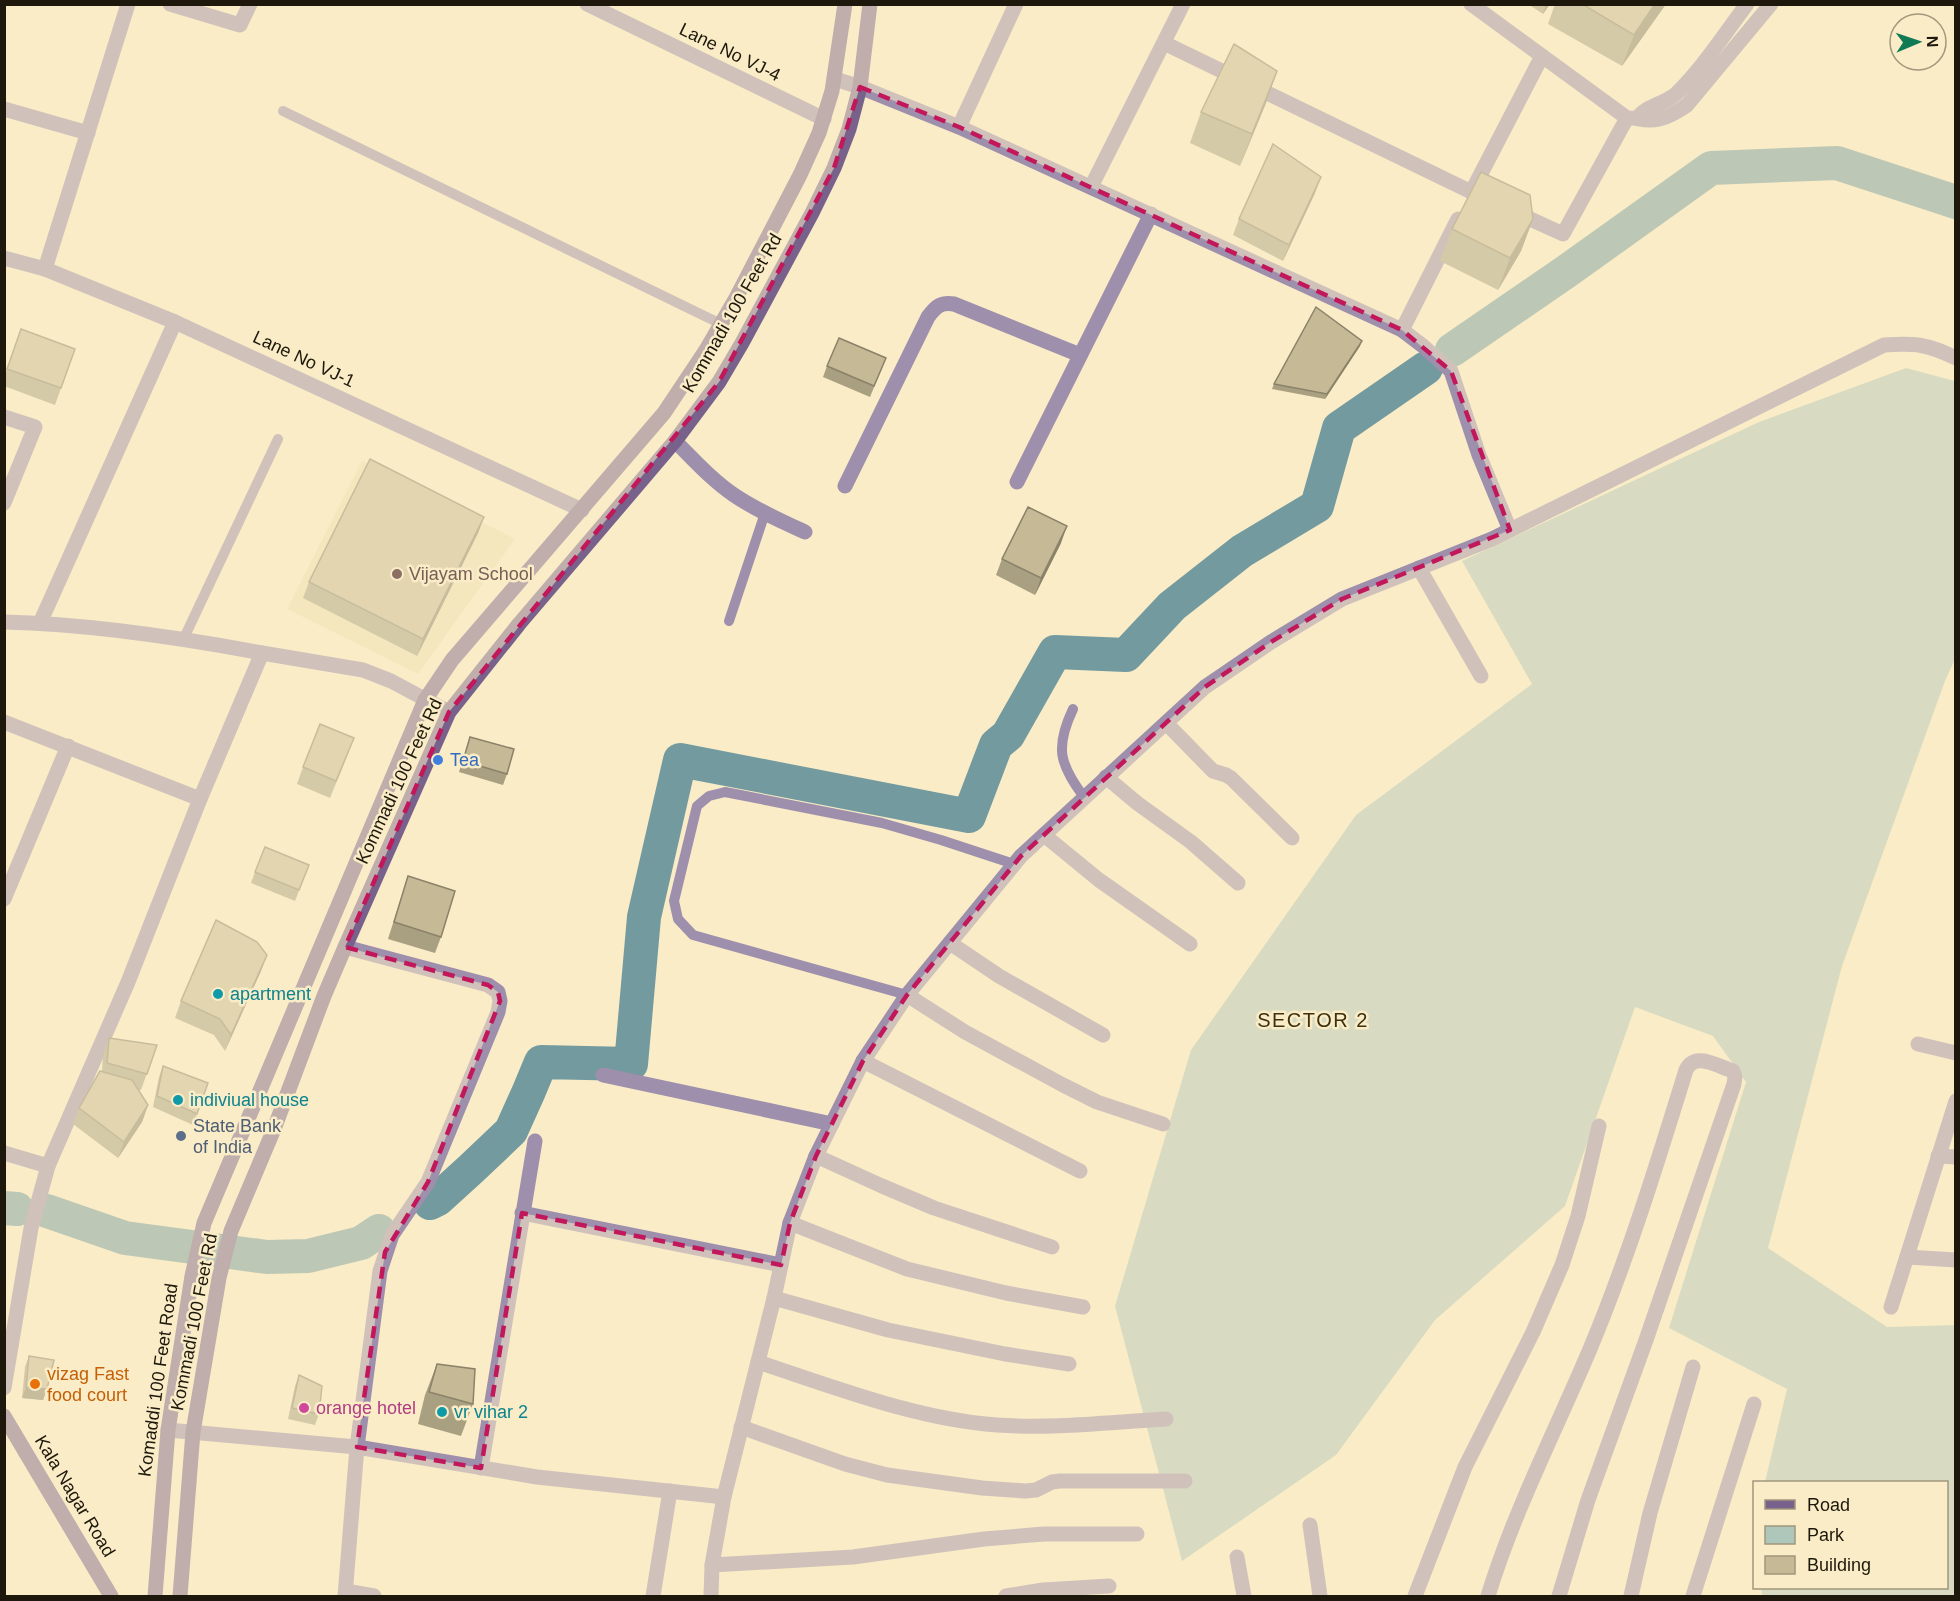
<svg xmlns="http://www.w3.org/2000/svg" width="1960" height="1601" viewBox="0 0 1960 1601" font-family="Helvetica,sans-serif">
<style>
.built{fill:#eedfb4}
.green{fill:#afc6ba}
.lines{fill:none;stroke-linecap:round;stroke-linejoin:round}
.river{stroke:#739a9f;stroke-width:34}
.lane{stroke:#9e8fac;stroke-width:10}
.street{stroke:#9e8fac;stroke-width:15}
.secondary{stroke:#78628c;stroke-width:15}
.wall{fill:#a99f81}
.shaded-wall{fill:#8a8269}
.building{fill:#c5b996;stroke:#8a8269;stroke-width:1.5}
.marked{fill:none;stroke:#c2185b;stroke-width:4.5;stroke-dasharray:12 8;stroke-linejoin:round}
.education-dot{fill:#8d6e63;stroke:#f9ecc7;stroke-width:2}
.shop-dot{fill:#3f7fe0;stroke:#f9ecc7;stroke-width:2}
.culture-dot{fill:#0f9aa8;stroke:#f9ecc7;stroke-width:2}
.service-dot{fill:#5c6f8a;stroke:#f9ecc7;stroke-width:2}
.food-dot{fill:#e8710a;stroke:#f9ecc7;stroke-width:2}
.hotel-dot{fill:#d1479c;stroke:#f9ecc7;stroke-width:2}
.labels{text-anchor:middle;stroke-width:5;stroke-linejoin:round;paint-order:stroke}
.street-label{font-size:18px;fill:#1d180b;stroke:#f9ecc7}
.education-label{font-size:18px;fill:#785e54;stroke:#f9ecc7;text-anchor:start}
.shop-label{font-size:18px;fill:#366cbe;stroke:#f9ecc7;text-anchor:start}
.culture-label{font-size:18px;fill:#0d838f;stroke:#f9ecc7;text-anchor:start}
.service-label{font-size:18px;fill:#4e5e75;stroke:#f9ecc7;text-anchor:start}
.food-label{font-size:18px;fill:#c56008;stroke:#f9ecc7;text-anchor:start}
.hotel-label{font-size:18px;fill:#b23c85;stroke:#f9ecc7;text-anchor:start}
.neighbourhood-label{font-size:20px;letter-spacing:1.5px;fill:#3c3111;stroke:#f9ecc7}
</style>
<rect width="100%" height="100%" fill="#f9ecc7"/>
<path class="built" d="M362,461L515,539L418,674L287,609Z"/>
<path class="green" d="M1906,368L1955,381V659L1945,681L1842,966L1768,1248L1887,1327L1955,1325V1596H1762L1761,1588H1946V1482H1765L1787,1389L1669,1328L1746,1082L1713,1036L1635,1007L1565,1206L1435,1320L1336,1455L1182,1561L1115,1306L1191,1050L1356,815L1532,684L1462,561L1759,422Z"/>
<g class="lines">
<g class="river">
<path d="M1452,350L1567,271L1711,168L1837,163L1956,202"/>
<path d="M430,1203L438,1199L471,1169L511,1131L529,1091L541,1062L631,1064L644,917L680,760L969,816L996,745L1008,735L1055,652L1126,655L1172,606L1242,551L1317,506L1339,428L1426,368"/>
<path d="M4,1208L17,1209"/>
<path d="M47,1211L125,1238L267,1257L308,1256L361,1243L379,1231"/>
</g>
<g class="lane">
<path d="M283,111L721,324"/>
<path d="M729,621L765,513"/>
<path d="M184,638L278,439"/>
<path d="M1073,709C1055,747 1059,764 1084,797"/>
<path d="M907,995L693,935L678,919L674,901L697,806L709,796L725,792L882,823L941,840L1014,864"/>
</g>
<g class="street">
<path d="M170,4L240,25L250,4"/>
<path d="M587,4L824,119"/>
<path d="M1471,4L1627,118C1635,117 1643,121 1651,120C1664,120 1677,112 1687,105L1771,4"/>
<path d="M1164,43L1488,200"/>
<path d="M835,79L860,87L959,127L1402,330L1423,346L1451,371L1479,455L1510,530"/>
<path d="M4,109L88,133"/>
<path d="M1638,117C1648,105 1665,104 1677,93C1702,69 1726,32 1747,4"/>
<path d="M959,127L1016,4"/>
<path d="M1091,187L1183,4"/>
<path d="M1473,189L1542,56"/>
<path d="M1515,212L1563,234L1627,118"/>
<path d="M4,258L45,269L175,322L582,510"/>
<path d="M45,269L128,4"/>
<path d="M1402,330L1458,219"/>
<path d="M4,417L35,427L4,503"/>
<path d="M675,441C694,460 712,480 734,495C756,510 781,521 805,532"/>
<path d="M1017,482L1151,214"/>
<path d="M845,486L928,317C936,306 941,302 954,304L1080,355"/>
<path d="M1419,568L1481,676"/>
<path d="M4,622C91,624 177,637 262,653"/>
<path d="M40,623L175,322"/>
<path d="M4,722L200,799"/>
<path d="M1166,723L1213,771L1226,775L1231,778L1292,838"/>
<path d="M1106,777L1137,803L1191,842L1238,883"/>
<path d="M1044,835L1099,880L1190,944"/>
<path d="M4,899L68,746"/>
<path d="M950,943L999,976L1103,1035"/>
<path d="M907,995L965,1032L1063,1085L1097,1102L1163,1124"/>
<path d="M1918,1044L1956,1053"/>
<path d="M863,1061L1080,1171"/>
<path d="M603,1075L832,1124"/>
<path d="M4,1153L48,1166"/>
<path d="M816,1156L882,1186L934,1208L1052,1247"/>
<path d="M1938,1156L1956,1157"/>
<path d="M522,1213L781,1265"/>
<path d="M790,1223L907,1269L1006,1293L1083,1307"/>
<path d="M1907,1257L1956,1260"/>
<path d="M774,1298L888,1330L1005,1354L1069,1364"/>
<path d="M1891,1307L1956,1101"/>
<path d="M758,1362C834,1387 916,1419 997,1425C1053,1429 1110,1422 1166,1419"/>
<path d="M4,1388L31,1228L48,1166L128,982L200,799L262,653L363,670L391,681L449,712"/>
<path d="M741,1427L845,1464L887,1475L982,1488L1025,1491L1036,1490L1052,1482L1060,1481H1185"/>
<path d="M168,1430L357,1447L380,1271L392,1235L428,1182L498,1012L500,1001L498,992L488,985L345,947"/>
<path d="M481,1468L535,1141"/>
<path d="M724,1497L774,1298L790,1223L816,1156L863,1061L907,995L1021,856L1205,687L1271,642L1342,599L1492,539L1884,345C1916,343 1927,344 1956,358"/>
<path d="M1310,1525L1320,1596"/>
<path d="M1237,1557L1244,1596"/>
<path d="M712,1565L853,1557L984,1539L1044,1534H1137"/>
<path d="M346,1591L374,1596"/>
<path d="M345,1596L357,1447L537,1477L724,1497L712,1565L711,1596"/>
<path d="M653,1596L670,1491"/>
<path d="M1006,1596L1043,1590L1109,1586"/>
<path d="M1415,1596L1465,1467L1533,1332L1562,1265L1578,1216L1599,1126"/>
<path d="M1488,1596C1514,1511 1555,1432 1590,1349C1628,1258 1657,1164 1686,1070C1695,1051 1717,1066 1733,1071L1735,1077L1734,1084L1646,1340L1588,1500L1559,1596"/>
<path d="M1631,1596L1650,1513L1693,1367"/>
<path d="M1693,1596L1754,1404"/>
</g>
<g class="secondary">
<path d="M4,1416L111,1596"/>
<path d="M155,1596L168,1430L192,1276L204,1223L425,700L452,660L664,413L706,350L736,298L800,175L819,133L832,91L845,4"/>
<path d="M180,1596L193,1432L219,1278L231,1231L274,1129L324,996L345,947L449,712L519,624L675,441L719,382L742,343L812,213L834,168L849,129L860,87L870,4"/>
</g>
</g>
<g class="wall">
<path d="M1528,4H1550L1543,14Z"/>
<path d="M1555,4H1666L1622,66L1548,24Z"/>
<path d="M1277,71L1266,103L1240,166L1190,143L1201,112Z"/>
<path d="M1315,193L1283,261L1233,235L1239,219Z"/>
<path d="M1533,219L1521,251L1498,290L1440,261L1452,229Z"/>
<path d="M21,329L75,349L55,405L4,386V377Z"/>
<path d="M1360,346L1325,399L1272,389L1274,384Z"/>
<path d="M886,358L870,397L823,377L827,366Z"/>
<path d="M484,517L478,533L417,656L303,598L309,582Z"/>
<path d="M1061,543L1035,595L996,575L1002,559Z"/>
<path d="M470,737L507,774L503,785L459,772Z"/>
<path d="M348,754L330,798L297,784L303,767Z"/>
<path d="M309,865L295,901L251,883L255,872Z"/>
<path d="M408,876L441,937L435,953L388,939Z"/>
<path d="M261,971L225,1051L214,1035L175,1018L181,1001Z"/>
<path d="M109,1038L157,1045L141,1090H138L148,1105L142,1122L118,1158L73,1124L79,1108L102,1071L103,1055Z"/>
<path d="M163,1066L208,1083L193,1125L153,1107L159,1077Z"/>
<path d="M29,1356L47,1389L43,1400L22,1398L25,1367Z"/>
<path d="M437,1364L473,1404L461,1436L418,1424L425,1395Z"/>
<path d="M299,1375L319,1414L315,1425L288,1419L295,1386Z"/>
</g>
<g class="shaded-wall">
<path d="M1546,4H1550L1543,14Z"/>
<path d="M1655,4H1666L1622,66L1634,35Z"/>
<path d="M1277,71L1266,103L1240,166L1252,134Z"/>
<path d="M1321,177L1315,193L1283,261L1289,245Z"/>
<path d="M1533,219L1521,251L1498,290L1510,258Z"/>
<path d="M1362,341L1360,346L1325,399L1327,394Z"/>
<path d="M484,517L478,533L417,656L423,639Z"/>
<path d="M1067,526L1061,543L1035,595L1041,578Z"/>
<path d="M267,955L261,971L225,1051L231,1035Z"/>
<path d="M148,1105L142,1122L118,1158L124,1142Z"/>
<path d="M26,1387L47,1389L43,1400L22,1398Z"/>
</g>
<g class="building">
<path d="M1582,4H1655L1634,35Z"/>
<path d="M1234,44L1277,71L1252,134L1201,112Z"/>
<path d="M1273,144L1321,177L1289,245L1239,219Z"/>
<path d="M1481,172L1530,195L1533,219L1510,258L1452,229Z"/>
<path d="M1316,307L1362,341L1327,394L1274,384Z"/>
<path d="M21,329L75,349L61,388L7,369Z"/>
<path d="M839,338L886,358L874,386L827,366Z"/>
<path d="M370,459L484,517L423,639L309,582Z"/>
<path d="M1028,507L1067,526L1041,578L1002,559Z"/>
<path d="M320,724L354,738L336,781L303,767Z"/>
<path d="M470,737L514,749L507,774L463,761Z"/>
<path d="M265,847L309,865L299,890L255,872Z"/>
<path d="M408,876L455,891L441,937L394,922Z"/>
<path d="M216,920L257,942L267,955L231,1035L220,1019L181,1001Z"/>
<path d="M109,1038L157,1045L147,1074L107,1063Z"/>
<path d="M163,1066L208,1083L197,1114L157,1096Z"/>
<path d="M100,1071L132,1080L148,1105L124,1142L79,1108Z"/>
<path d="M29,1356L54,1360L47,1389L26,1387Z"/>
<path d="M437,1364L475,1369L473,1404L429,1392Z"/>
<path d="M299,1375L322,1386L319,1414L292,1408Z"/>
</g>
<path d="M0 0H1960V1601H0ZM860,87L959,127L1402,330L1451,371L1510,530L1342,599L1271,642L1205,687L1021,856L907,995L863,1061L816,1156L790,1223L781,1265L522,1213L481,1468L357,1447L385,1252L428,1182L500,1001L498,992L488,985L345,947L449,712L719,382L834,168Z" fill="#f9ecc7" fill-opacity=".55" fill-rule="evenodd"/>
<path class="marked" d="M860,87L959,127L1402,330L1451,371L1510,530L1342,599L1271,642L1205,687L1021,856L907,995L863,1061L816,1156L790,1223L781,1265L522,1213L481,1468L357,1447L385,1252L428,1182L500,1001L498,992L488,985L345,947L449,712L719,382L834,168Z"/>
<circle class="education-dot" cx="397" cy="574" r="6"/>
<circle class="shop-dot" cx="438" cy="760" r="6"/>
<g class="culture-dot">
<circle cx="218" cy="994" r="6"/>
<circle cx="178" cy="1100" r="6"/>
<circle cx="442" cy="1412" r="6"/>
</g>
<circle class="service-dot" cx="181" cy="1136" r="6"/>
<circle class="food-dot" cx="35" cy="1384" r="6"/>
<circle class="hotel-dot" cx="304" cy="1408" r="6"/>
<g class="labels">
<g class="street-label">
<text transform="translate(730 52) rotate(26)" y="6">Lane No VJ-4</text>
<text transform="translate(732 313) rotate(-60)" y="6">Kommadi 100 Feet Rd</text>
<text transform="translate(304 359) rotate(25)" y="6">Lane No VJ-1</text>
<text transform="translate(399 781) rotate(-65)" y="6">Kommadi 100 Feet Rd</text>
<text transform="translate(194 1322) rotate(-79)" y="6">Kommadi 100 Feet Rd</text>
<text transform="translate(158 1380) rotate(-82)" y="6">Komaddi 100 Feet Road</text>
<text transform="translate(75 1496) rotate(59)" y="6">Kala Nagar Road</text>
</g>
<g class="education-label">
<text x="409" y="580">Vijayam School</text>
</g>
<g class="shop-label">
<text x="450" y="766">Tea</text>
</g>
<g class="culture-label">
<text x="230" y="1000">apartment</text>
<text x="190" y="1106">indiviual house</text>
<text x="454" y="1418">vr vihar 2</text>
</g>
<g class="service-label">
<text x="193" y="1132">State Bank<tspan x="193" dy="21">of India</tspan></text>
</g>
<g class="food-label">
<text x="47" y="1380">vizag Fast<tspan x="47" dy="21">food court</tspan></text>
</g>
<g class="hotel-label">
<text x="316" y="1414">orange hotel</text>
</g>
<g class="neighbourhood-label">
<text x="1313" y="1027">SECTOR 2</text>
</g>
</g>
<rect width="1960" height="1601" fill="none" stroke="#1d180b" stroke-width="12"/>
<rect x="1753" y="1481" width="195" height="108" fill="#f9ecc7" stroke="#a1977c" stroke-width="1.5"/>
<rect x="1765" y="1500" width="30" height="9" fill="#78628c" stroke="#a1977c" stroke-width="1.5"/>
<text x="1807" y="1511" font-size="18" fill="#1d180b">Road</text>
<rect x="1765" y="1526" width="30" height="18" fill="#afc6ba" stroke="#a1977c" stroke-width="1.5"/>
<text x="1807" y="1541" font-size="18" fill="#1d180b">Park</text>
<rect x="1765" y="1556" width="30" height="18" fill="#c5b996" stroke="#a1977c" stroke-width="1.5"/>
<text x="1807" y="1571" font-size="18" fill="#1d180b">Building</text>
<g transform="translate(1918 42) rotate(88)"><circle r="28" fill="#f9ecc7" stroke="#a1977c" stroke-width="1.5"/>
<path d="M0-4.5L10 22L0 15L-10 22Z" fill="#0f7a54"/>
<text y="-9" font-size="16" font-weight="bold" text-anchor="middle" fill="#1d180b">N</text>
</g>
</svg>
